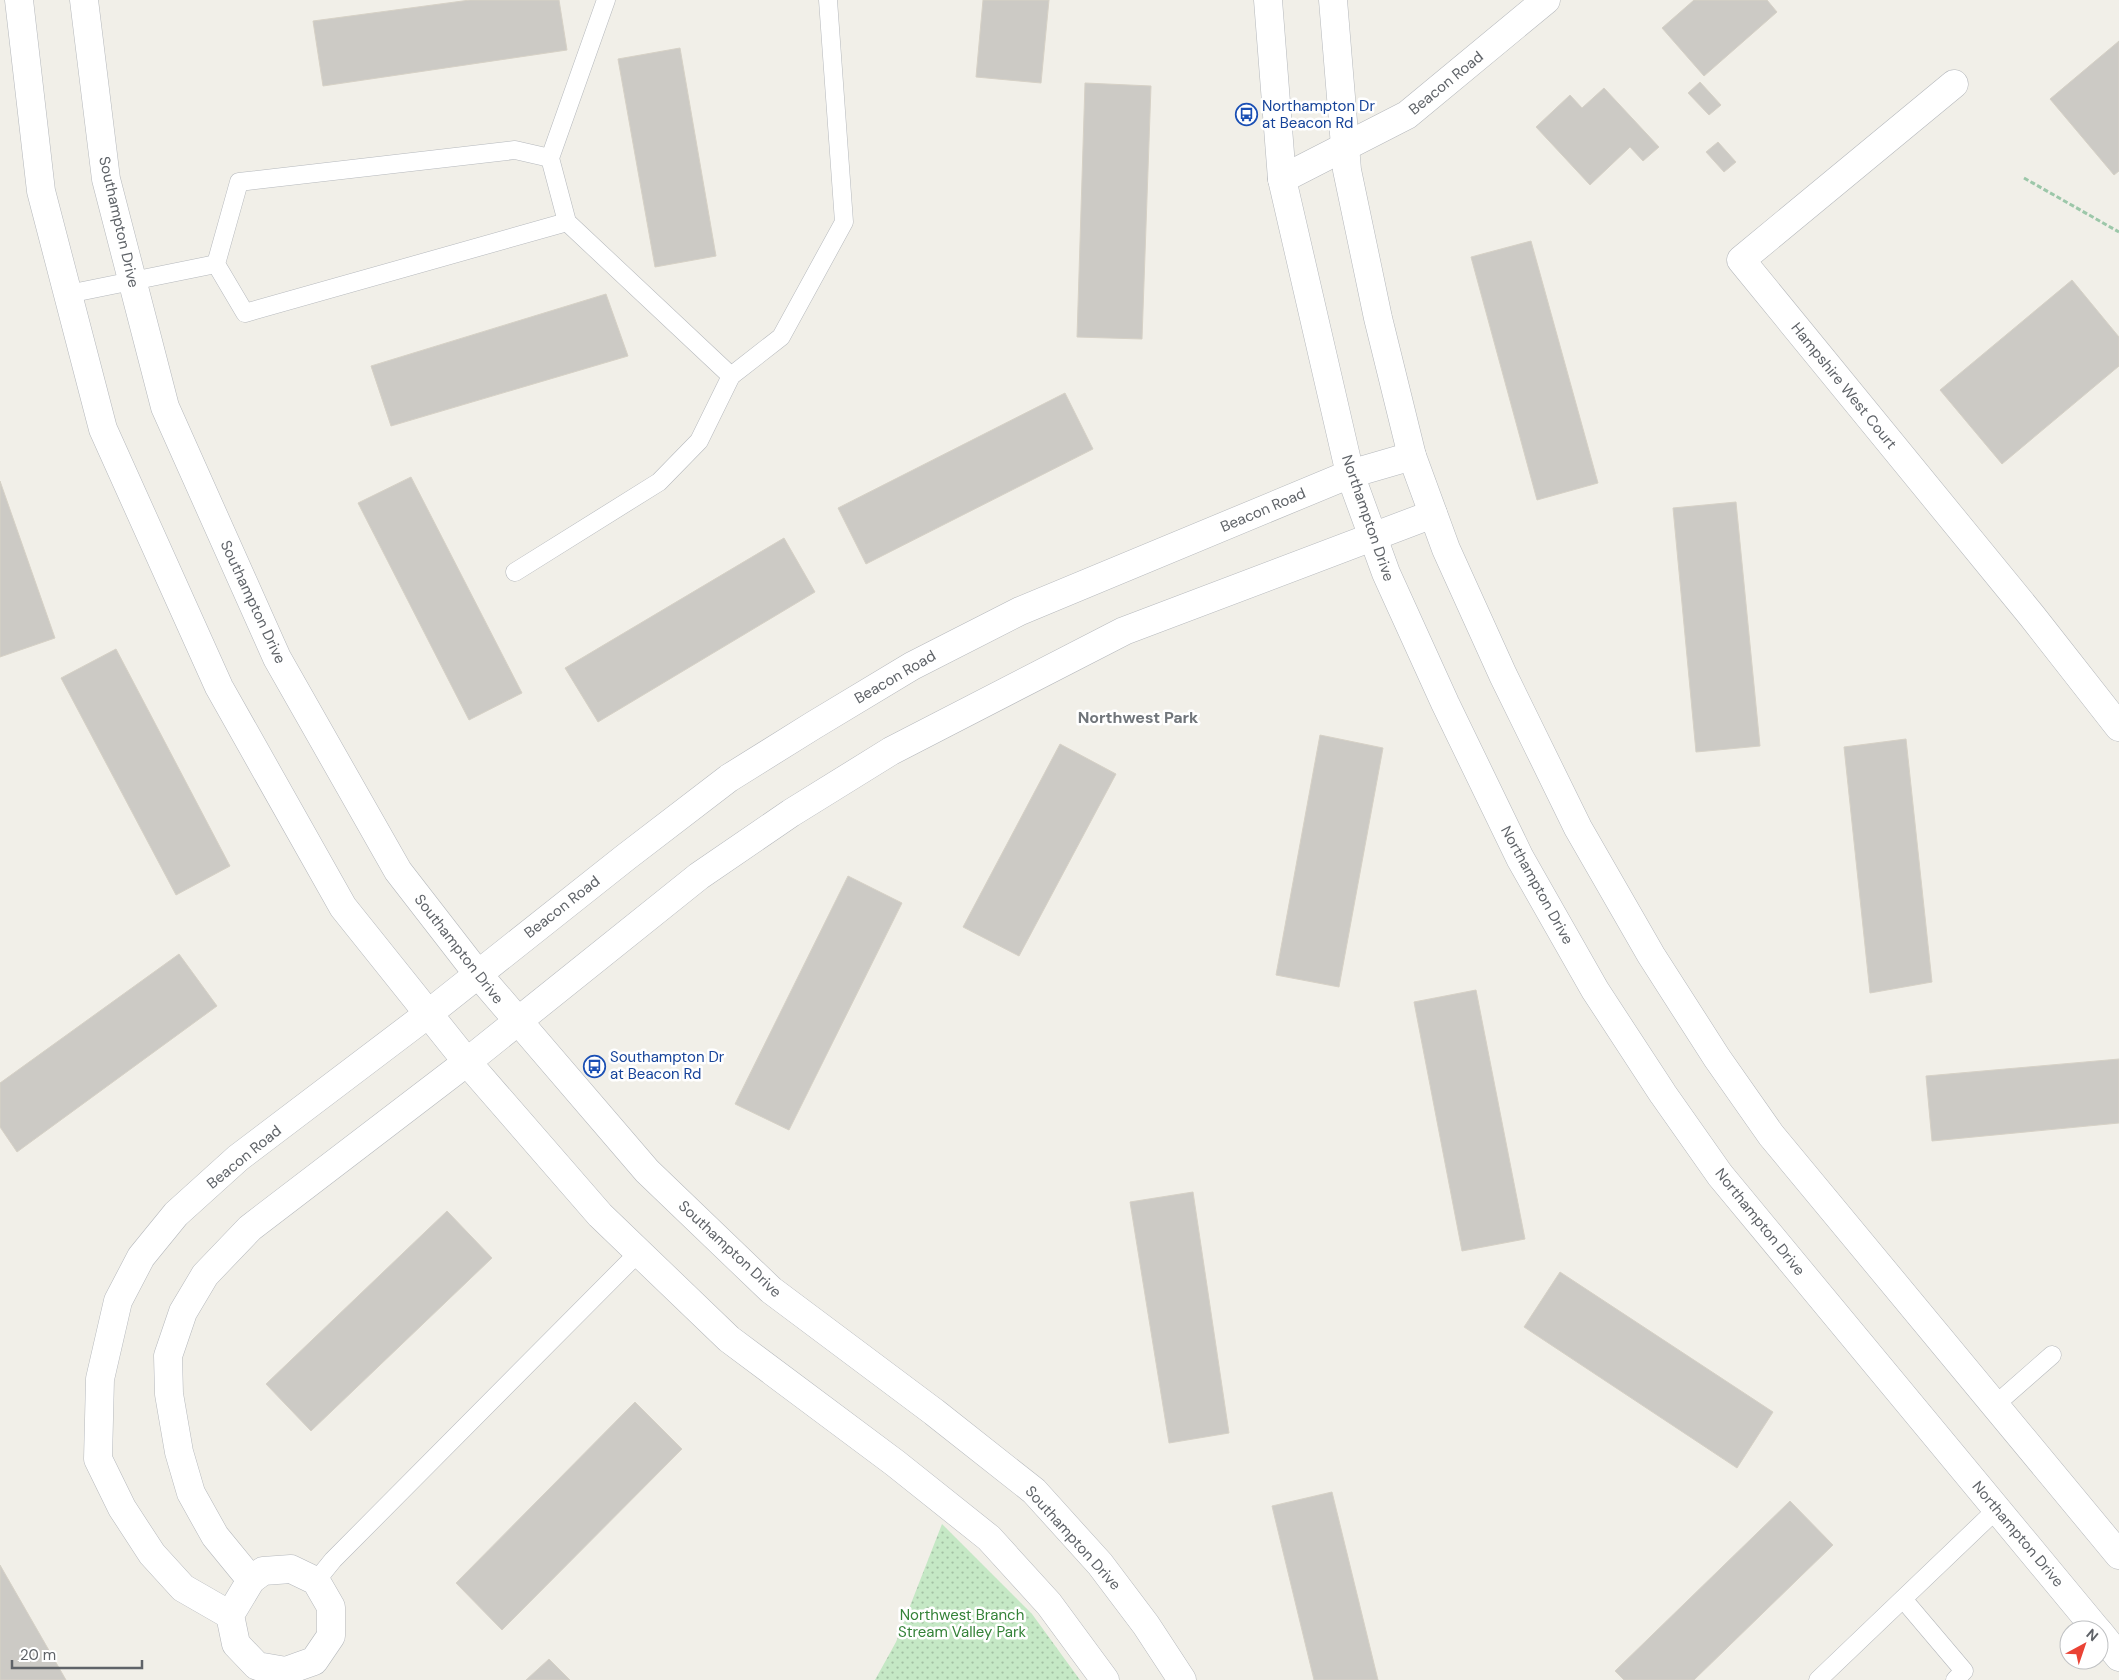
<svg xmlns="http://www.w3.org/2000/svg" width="2119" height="1680" viewBox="0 0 2119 1680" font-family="'DM Sans',sans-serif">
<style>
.park{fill:url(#park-dots)}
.building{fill:#cccac5;stroke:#d6d1c6}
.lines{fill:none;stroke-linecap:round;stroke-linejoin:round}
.lane-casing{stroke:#b5b8bc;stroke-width:19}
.street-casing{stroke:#b5b8bc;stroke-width:29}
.path{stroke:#9cc7a9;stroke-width:3;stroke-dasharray:5 2.5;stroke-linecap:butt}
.lane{stroke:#fff;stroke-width:18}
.street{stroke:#fff;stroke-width:28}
.labels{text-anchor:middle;stroke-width:5;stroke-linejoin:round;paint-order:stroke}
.street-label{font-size:15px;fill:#5f6368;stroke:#fff}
.transit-label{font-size:15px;fill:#164399;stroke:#fff;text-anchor:start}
.park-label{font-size:15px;fill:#348238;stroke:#fff}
.neighbourhood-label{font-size:16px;font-weight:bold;fill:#70757a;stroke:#fff}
</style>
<defs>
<pattern id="park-dots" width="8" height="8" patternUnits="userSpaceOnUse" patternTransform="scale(1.25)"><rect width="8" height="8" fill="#c5e8c5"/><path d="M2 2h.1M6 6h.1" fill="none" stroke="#a3c0a4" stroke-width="1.8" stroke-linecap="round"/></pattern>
</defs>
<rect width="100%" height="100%" fill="#f1efe8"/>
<path class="park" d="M942,1524L1032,1614L1080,1680H875L896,1642Z"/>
<g class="building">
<path d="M470,0H559L567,50L323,86L313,21Z"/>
<path d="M983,0H1049L1041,83L976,77Z"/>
<path d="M1694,0H1767L1777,12L1704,76L1662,28Z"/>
<path d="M2119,41V171L2114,175L2050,99Z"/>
<path d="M680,48L716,256L655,267L618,59Z"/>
<path d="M1700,82L1721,105L1709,115L1688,93Z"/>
<path d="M1085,83L1151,86L1142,339L1077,337Z"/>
<path d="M1604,88L1659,147L1643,161L1630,147L1590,185L1536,127L1570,95L1582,108Z"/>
<path d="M1718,142L1736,162L1724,172L1706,152Z"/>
<path d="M1531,241L1598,483L1537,500L1471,257Z"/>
<path d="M2072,280L2119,337V366L2002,464L1940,390Z"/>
<path d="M606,294L628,356L391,426L371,366Z"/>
<path d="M1065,393L1093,449L866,564L838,508Z"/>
<path d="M411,477L522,693L469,720L358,503Z"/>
<path d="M0,481L55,638L0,657Z"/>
<path d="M1736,502L1760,746L1696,752L1673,508Z"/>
<path d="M784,538L815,592L598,722L565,668Z"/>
<path d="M116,649L230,866L176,895L61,678Z"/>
<path d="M1320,735L1383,748L1339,987L1276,975Z"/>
<path d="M1906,739L1932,982L1870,993L1844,747Z"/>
<path d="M1060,744L1116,774L1019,956L963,927Z"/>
<path d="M848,876L902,903L789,1130L735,1104Z"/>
<path d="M179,954L217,1006L17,1152L0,1127V1083Z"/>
<path d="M1476,990L1525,1239L1462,1251L1414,1002Z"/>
<path d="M2119,1059V1123L1932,1141L1926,1076Z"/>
<path d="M1193,1192L1229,1433L1169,1443L1130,1202Z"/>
<path d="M447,1211L492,1258L311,1431L266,1384Z"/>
<path d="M1560,1272L1773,1412L1737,1468L1524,1327Z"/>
<path d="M635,1402L682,1449L502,1630L456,1583Z"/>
<path d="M1332,1492L1378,1680H1314L1272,1506Z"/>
<path d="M1790,1501L1833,1545L1694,1680H1624L1615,1671Z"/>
<path d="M0,1565L66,1680H0Z"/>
<path d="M549,1659L570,1680H526Z"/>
</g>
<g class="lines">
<defs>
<g id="lane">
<path d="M606,0L550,158L567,222L731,376"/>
<path d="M550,158L515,150L239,182L216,264L245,313L567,222"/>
<path d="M68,294L216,264"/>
<path d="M515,572L659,482L699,441L731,376L781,337L844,222L828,0"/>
<path d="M1995,1405L2052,1355"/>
<path d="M316,1581L333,1560L638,1253"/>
<path d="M1903,1599L1964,1671L1955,1680"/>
<path d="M1818,1680L1997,1509"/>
</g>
<g id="street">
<path d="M19,0L41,191L103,429L219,687L343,907L467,1062L600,1215L729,1339L895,1463L989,1538L1049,1604L1105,1680"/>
<path d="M84,0L106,179L165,407L277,658L398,871L477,973L647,1171L771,1290L934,1412L1034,1491L1100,1564L1146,1625L1182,1680"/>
<path d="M1268,0L1282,179L1350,474L1386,573L1445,703L1520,858L1595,990L1663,1094L1720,1175L2097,1630"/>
<path d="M1333,0L1347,170L1378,318L1412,456L1446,549L1503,675L1578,828L1651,955L1717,1058L1771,1135L2119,1555"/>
<path d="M1954,84L1741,260L2032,616L2119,727"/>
<path d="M1282,179L1407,115L1546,0"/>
<path d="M291,1569L316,1581L331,1607V1636L314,1661L286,1671L257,1666L236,1644L230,1615L251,1580L263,1571Z"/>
<path d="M251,1580L215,1536L191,1493L179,1452L169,1394L168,1356L183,1312L205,1275L250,1228L467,1062L699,876L791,813L891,751L1124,631L1433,514"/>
<path d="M230,1615L183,1588L152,1554L122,1508L98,1459L100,1379L118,1301L141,1257L176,1214L238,1158L428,1014L626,857L729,778L814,725L912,666L1020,611L1350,474L1412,456"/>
<path d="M2099,1632L2119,1657"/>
</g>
</defs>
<use href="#lane" class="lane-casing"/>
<use href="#street" class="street-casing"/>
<path class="path" d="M2024,178L2119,232"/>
<use href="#lane" class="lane"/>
<use href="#street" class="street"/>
</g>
<defs>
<symbol id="bus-ring" viewBox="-11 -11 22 22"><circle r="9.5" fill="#fff" stroke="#1a4fb4" stroke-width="1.5"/><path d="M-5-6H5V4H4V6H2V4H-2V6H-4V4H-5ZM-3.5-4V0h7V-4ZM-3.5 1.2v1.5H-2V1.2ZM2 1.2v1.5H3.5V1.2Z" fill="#1a4fb4"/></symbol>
</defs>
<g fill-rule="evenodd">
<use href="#bus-ring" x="1234" y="102" width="25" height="25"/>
<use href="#bus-ring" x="582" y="1054" width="25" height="25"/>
</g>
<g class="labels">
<g class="street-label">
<text transform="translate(1446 83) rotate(-39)" y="5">Beacon Road</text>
<text transform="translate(119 222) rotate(77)" y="5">Southampton Drive</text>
<text transform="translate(1844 386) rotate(51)" y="5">Hampshire West Court</text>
<text transform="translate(1263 510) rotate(-23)" y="5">Beacon Road</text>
<text transform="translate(1368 518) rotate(71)" y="5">Northampton Drive</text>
<text transform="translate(253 602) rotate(65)" y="5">Southampton Drive</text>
<text transform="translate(895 677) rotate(-30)" y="5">Beacon Road</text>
<text transform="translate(1537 885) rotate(61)" y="5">Northampton Drive</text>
<text transform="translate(562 907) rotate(-38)" y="5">Beacon Road</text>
<text transform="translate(459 949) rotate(52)" y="5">Southampton Drive</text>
<text transform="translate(244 1157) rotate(-39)" y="5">Beacon Road</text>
<text transform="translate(1760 1222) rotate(51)" y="5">Northampton Drive</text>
<text transform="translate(730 1249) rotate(43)" y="5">Southampton Drive</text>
<text transform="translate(2018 1534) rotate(50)" y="5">Northampton Drive</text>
<text transform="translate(1073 1538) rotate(48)" y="5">Southampton Drive</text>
</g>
<g class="transit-label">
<text x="1262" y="111">Northampton Dr<tspan x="1262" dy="17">at Beacon Rd</tspan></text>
<text x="610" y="1062">Southampton Dr<tspan x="610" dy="17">at Beacon Rd</tspan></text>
</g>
<g class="park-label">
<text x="962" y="1620">Northwest Branch<tspan x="962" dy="17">Stream Valley Park</tspan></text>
</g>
<g class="neighbourhood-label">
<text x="1138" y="723">Northwest Park</text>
</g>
</g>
<g transform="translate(2084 1645) rotate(40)"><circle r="24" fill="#ffffff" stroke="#bfc1c3"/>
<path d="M0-4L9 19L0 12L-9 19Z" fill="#ea4335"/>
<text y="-8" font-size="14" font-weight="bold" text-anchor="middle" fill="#5f6368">N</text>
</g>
<path d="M12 1660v8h130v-8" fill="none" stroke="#5f6368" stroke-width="2.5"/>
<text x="20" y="1660" font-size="15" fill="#5f6368" stroke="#ffffff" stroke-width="4" paint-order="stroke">20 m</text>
</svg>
